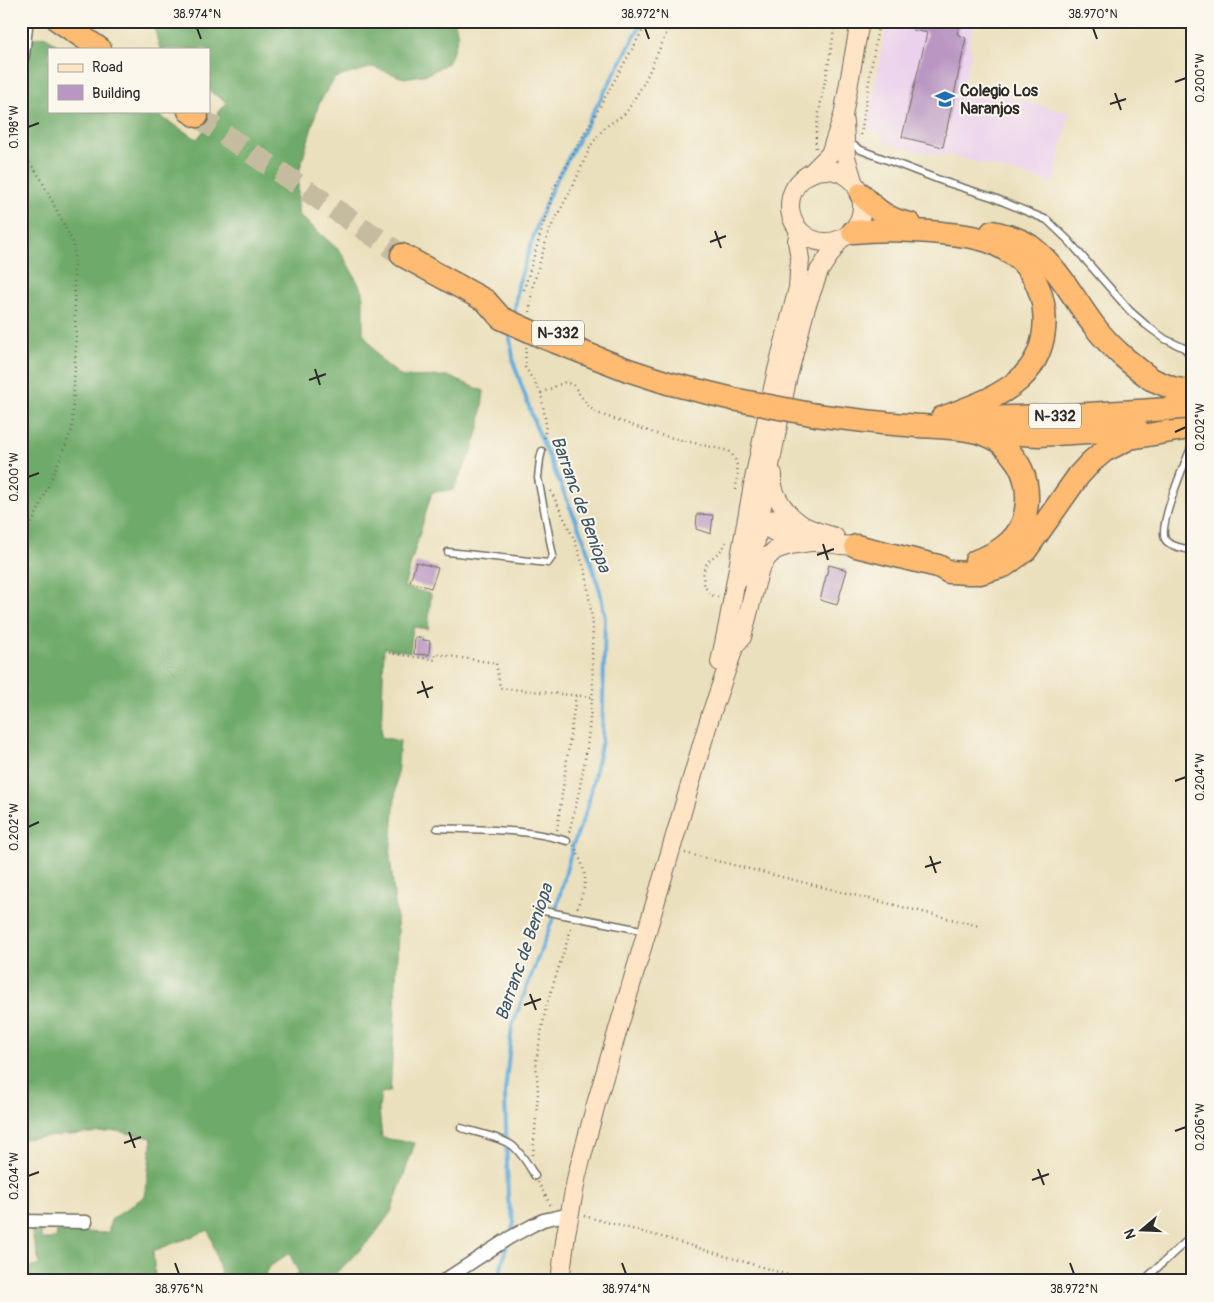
<svg xmlns="http://www.w3.org/2000/svg" width="1214" height="1302" viewBox="0 0 1214 1302" font-family="Pangolin,sans-serif">
<style>
.built{fill:#ebd1ec}
.forest{fill:#6eaa69;stroke:#4c6a4a}
.lines{fill:none;stroke-linecap:round;stroke-linejoin:round}
.stream{stroke:#65addc;stroke-width:4}
.building{fill:#b997c2}
.highway-tunnel{stroke:#c5bca0;stroke-width:22;stroke-dasharray:22 11;stroke-linecap:butt}
.lane-casing{stroke:#6e6a5e;stroke-width:9}
.street-casing{stroke:#6e6a5e;stroke-width:15}
.secondary-casing{stroke:#6e6a5e;stroke-width:20}
.highway-casing{stroke:#6e6a5e;stroke-width:25}
.path{stroke:#6e6a5e;stroke-width:2.5;stroke-dasharray:1 4;stroke-linecap:butt}
.lane{stroke:#fff;stroke-width:6}
.street{stroke:#fff;stroke-width:12}
.secondary{stroke:#ffe4c6;stroke-width:18}
.highway{stroke:#febb71;stroke-width:22}
.highway-bridge-casing{stroke:#6e6a5e;stroke-width:25;stroke-linecap:butt}
.highway-bridge{stroke:#febb71;stroke-width:22}
.ticks{fill:none;stroke:#2b2b2b;stroke-width:2}
.labels{text-anchor:middle;stroke-width:4;stroke-linejoin:round;paint-order:stroke}
.shield{fill:#fbf7ec;stroke:#696865;stroke-width:1}
.shield-label{font-size:15px;font-weight:bold;fill:#2b2b2b}
.poi-label{font-size:16px;font-weight:bold;fill:#2b2b2b;stroke:#fbf7ec;text-anchor:start}
.water-label{font-size:18px;font-style:italic;fill:#3f5869;stroke:#fbf7ec}
.neatline{fill:none;stroke:#2b2b2b;stroke-width:2}
.ticks-label{font-size:12px;text-anchor:middle;fill:#2b2b2b}
</style>
<rect width="100%" height="100%" fill="#fbf7ec"/>
<filter id="ink" filterUnits="userSpaceOnUse"><feTurbulence type="fractalNoise" baseFrequency=".02" numOctaves="2"/><feDisplacementMap in="SourceGraphic" scale="10" xChannelSelector="R" yChannelSelector="G"/><feConvolveMatrix kernelMatrix="1 2 1 2 8 2 1 2 1" color-interpolation-filters="sRGB"/></filter>
<filter id="wash" filterUnits="userSpaceOnUse"><feTurbulence type="fractalNoise" baseFrequency=".0096" numOctaves="4" result="noise"/><feDisplacementMap in="SourceGraphic" scale="20" xChannelSelector="R" yChannelSelector="G"/><feGaussianBlur stdDeviation="1.12" result="paint"/><feColorMatrix in="noise" values="0 0 0 0 0 0 0 0 0 0 0 0 0 0 0 0 0 1.4 0 .05"/><feComposite in="paint" operator="in"/></filter>
<g filter="url(#wash)">
<rect width="100%" height="100%" fill="#ebe0bd"/>
<path class="built" d="M887,21H974L970,40L971,55L964,85L1070,113L1053,183L949,155L942,156L886,144L877,131L867,129Z"/>
<path class="forest" d="M157,21H455L458,38L449,62L428,74L404,78L373,67L335,78L319,103L298,175V214L341,252L363,292V333L382,361L402,377L447,376L484,391L480,424L472,451L453,490L432,492L404,587L431,594L428,629L413,627L410,652L384,648L381,737L400,741L390,857L398,931L394,1030L390,1092L381,1093L379,1109L382,1138L415,1143L391,1212L371,1239L328,1281H289L299,1273L289,1253L268,1268L265,1277L258,1281H223L209,1230L153,1251L155,1278L145,1281H21V1264L23,1263L24,1269L40,1265L31,1230L41,1231V1239H56L57,1231L108,1233L111,1220L145,1196L152,1138L117,1131L21,1139V33L24,40L45,36L62,49H49V111H151L197,139L227,102L209,91V49H160L154,27Z"/>
<g class="lines">
<g class="stream">
<path d="M514,316L518,285L539,220L552,188L643,21"/>
<path d="M511,1233L514,1222L508,1200L505,1092L512,1026L555,913L573,845L587,809L602,741L605,618L600,591L584,540L535,424L514,364L510,338L512,331"/>
<path d="M498,1281L507,1244"/>
</g>
</g>
<g id="blocks">
<g class="building">
<path d="M915,21H961L957,34L966,38L943,147L902,137L927,33L913,30Z"/>
<path d="M697,514L713,515L711,534L696,529Z"/>
<path d="M416,562L438,568L431,588L410,582Z"/>
<path d="M829,565L847,570L837,605L820,600Z"/>
<path d="M415,637L423,638V640L430,641L429,655L414,654Z"/>
</g>
</g>
</g>
<g filter="url(#ink)">
<use href="#blocks" fill-opacity="0" stroke="#6e6a5e" stroke-width="1"/>
<g class="lines">
<path class="highway-tunnel" d="M197,116L402,255"/>
<defs>
<g id="lane">
<path d="M21,24L29,27L26,55L21,73"/>
<path d="M848,142L861,150L945,182L992,197L1047,220L1068,240L1130,311L1146,325L1165,339L1184,348L1192,356V388"/>
<path d="M1193,443C1186,460 1158,525 1165,539C1169,547 1185,548 1193,551"/>
<path d="M448,552L548,563L553,556L538,478L540,459L542,451"/>
<path d="M437,828C480,830 525,828 567,841"/>
<path d="M544,911L646,931"/>
<path d="M461,1128C475,1132 504,1138 514,1147C523,1155 529,1166 535,1176"/>
<path d="M1143,1281L1193,1235"/>
</g>
<g id="street">
<path d="M21,1221L86,1222"/>
<path d="M443,1281L509,1238L533,1225L543,1220L570,1214"/>
</g>
<g id="secondary">
<path d="M844,122L846,157L853,181"/>
<circle cx="826" cy="206" r="36"/>
<path d="M810,174L830,154L843,116L860,21"/>
<path d="M773,474C773,478 773,482 773,486C776,499 787,514 798,522C808,530 823,533 835,537"/>
<path d="M756,512C764,533 783,536 804,541"/>
<path d="M753,525V524C770,517 780,519 798,522"/>
<path d="M750,578L759,521L787,380L806,307L819,271L839,241"/>
<path d="M720,662L728,624L754,479L776,374L798,288L800,259L797,241L799,230"/>
<path d="M560,1281L566,1234L577,1175L596,1104L710,717L735,645L742,637L760,568L767,558L775,550L790,545L810,542H822L840,545L856,546"/>
</g>
<g id="highway">
<path d="M59,21L100,49"/>
<path d="M189,111L197,116"/>
<path d="M861,194C876,210 888,220 910,224"/>
<path d="M853,232C883,229 910,230 941,233C958,235 976,236 993,243C1003,248 1014,254 1022,262C1052,293 1053,349 1020,379C999,398 968,408 942,418"/>
<path d="M992,232C1006,235 1022,239 1034,249C1060,270 1075,301 1095,327C1111,348 1130,363 1151,379"/>
<path d="M402,255L486,301"/>
<path d="M628,370L668,383L733,399"/>
<path d="M816,415C847,419 877,423 907,425C935,428 976,425 1000,442C1006,447 1011,453 1015,459C1026,473 1029,493 1026,510C1023,537 1000,553 976,561"/>
<path d="M954,418C1026,418 1097,414 1168,409"/>
<path d="M985,432L1039,435L1137,429"/>
<path d="M856,546L938,566L949,572L969,573H980L1004,566L1026,550L1079,475L1091,462L1104,451L1130,438L1189,428"/>
</g>
</defs>
<use href="#lane" class="lane-casing"/>
<use href="#street" class="street-casing"/>
<use href="#secondary" class="secondary-casing"/>
<use href="#highway" class="highway-casing"/>
<g class="path">
<path d="M861,135L869,81L879,21"/>
<path d="M816,148C815,136 817,125 819,113C824,82 832,52 835,21"/>
<path d="M21,150L41,179L74,245V290L76,339L72,430L35,517L21,542"/>
<path d="M524,290L554,188L648,21"/>
<path d="M530,312L532,289L549,231L574,184L591,145L604,128L626,113L645,81L672,21"/>
<path d="M526,347L525,367L541,393L546,424L544,442"/>
<path d="M541,393L565,382L573,385L589,407L597,413L660,435L729,451C741,463 737,474 736,490"/>
<path d="M551,491L575,541L586,574L593,626L592,649L593,689L587,748L579,792L569,833"/>
<path d="M718,597C718,597 712,595 711,595C703,589 701,574 706,565C711,556 723,552 726,542"/>
<path d="M389,653L435,660V654L496,663L500,688L592,697"/>
<path d="M557,830L576,695"/>
<path d="M574,845C578,854 584,867 585,877C586,887 580,899 577,909"/>
<path d="M685,853L979,926"/>
<path d="M533,1155L538,1093L536,1061L546,1007L572,926"/>
<path d="M538,1182L551,1206"/>
<path d="M584,1216L669,1239L808,1281"/>
</g>
<use href="#lane" class="lane"/>
<use href="#street" class="street"/>
<use href="#secondary" class="secondary"/>
<use href="#highway" class="highway"/>
<defs>
<g id="highway-bridge">
<path d="M486,301L501,318L543,337L628,370"/>
<path d="M1151,379L1172,388L1193,392"/>
<path d="M733,399L816,415"/>
<path d="M1168,409L1193,407"/>
</g>
</defs>
<use href="#highway-bridge" class="highway-bridge-casing"/>
<use href="#highway-bridge" class="highway-bridge"/>
</g>
</g>
<path class="ticks" d="M197,28L201,39M645,28L649,39M1093,28L1097,39M1175,82L1186,78M1115,93L1121,110M1110,104L1126,99M28,127L39,123M715,231L721,248M710,242L726,236M315,369L320,385M309,380L326,374M1175,432L1186,427M28,477L39,473M823,544L828,560M817,555L834,549M422,681L428,698M417,693L433,687M1175,781L1186,777M28,827L39,822M930,856L936,873M925,867L941,862M530,994L536,1010M524,1005L541,999M1175,1131L1186,1127M129,1132L135,1148M124,1143L141,1137M1038,1169L1044,1185M28,1176L39,1172M1032,1180L1049,1174M175,1263L179,1274M622,1263L626,1274M1070,1263L1074,1274"/>
<defs>
<symbol id="school-bare" viewBox="-9 -9 18 18"><path d="M0-5L7-2L0 1L-7-2ZM-4 1L0 2.5L4 1V4Q0 6-4 4Z" fill="#1f6fb2" stroke="#fbf7ec" stroke-width="2.5" paint-order="stroke"/></symbol>
</defs>
<g fill-rule="evenodd">
<use href="#school-bare" x="931" y="85" width="28" height="28"/>
</g>
<g class="labels">
<g class="shield">
<rect x="532" y="320.5" width="52" height="25" rx="4"/>
<rect x="1029" y="403.5" width="52" height="25" rx="4"/>
</g>
<g class="shield-label">
<text x="558" y="338">N-332</text>
<text x="1055" y="421">N-332</text>
</g>
<g class="poi-label">
<text x="960" y="96">Colegio Los<tspan x="960" dy="18">Naranjos</tspan></text>
</g>
<g class="water-label">
<text transform="translate(581 504) rotate(70)" y="6">Barranc de Beniopa</text>
<text transform="translate(524 952) rotate(-71)" y="6">Barranc de Beniopa</text>
</g>
</g>
<rect width="1214" height="1302" fill="none" stroke="#fbf7ec" stroke-width="55"/>
<rect x="48" y="48" width="162" height="65" fill="#fbf7ec" stroke="#a8a59f"/>
<rect x="58" y="64" width="25" height="8" fill="#ffe4c6" stroke="#a8a59f"/>
<text x="92" y="72" font-size="15" fill="#2b2b2b">Road</text>
<rect x="58" y="85" width="25" height="15" fill="#b997c2" stroke="#a8a59f"/>
<text x="92" y="98" font-size="15" fill="#2b2b2b">Building</text>
<g transform="translate(1142 1230) rotate(251)" stroke="#fbf7ec" stroke-width="4" paint-order="stroke">
<path d="M0-4L9 19L0 12L-9 19Z" fill="#2b2b2b"/>
<text y="-8" font-size="14" font-weight="bold" text-anchor="middle" fill="#2b2b2b">N</text>
</g>
<rect x="28" y="28" width="1158" height="1246" class="neatline"/>
<g class="ticks-label">
<text x="197" y="18">38.974°N</text>
<text x="645" y="18">38.972°N</text>
<text x="1093" y="18">38.970°N</text>
<text transform="translate(1200 78) rotate(-90)" y="4">0.200°W</text>
<text transform="translate(14 127) rotate(-90)" y="4">0.198°W</text>
<text transform="translate(1200 427) rotate(-90)" y="4">0.202°W</text>
<text transform="translate(14 477) rotate(-90)" y="4">0.200°W</text>
<text transform="translate(1200 777) rotate(-90)" y="4">0.204°W</text>
<text transform="translate(14 827) rotate(-90)" y="4">0.202°W</text>
<text transform="translate(1200 1127) rotate(-90)" y="4">0.206°W</text>
<text transform="translate(14 1176) rotate(-90)" y="4">0.204°W</text>
<text x="179" y="1293">38.976°N</text>
<text x="626" y="1293">38.974°N</text>
<text x="1074" y="1293">38.972°N</text>
</g>
</svg>
